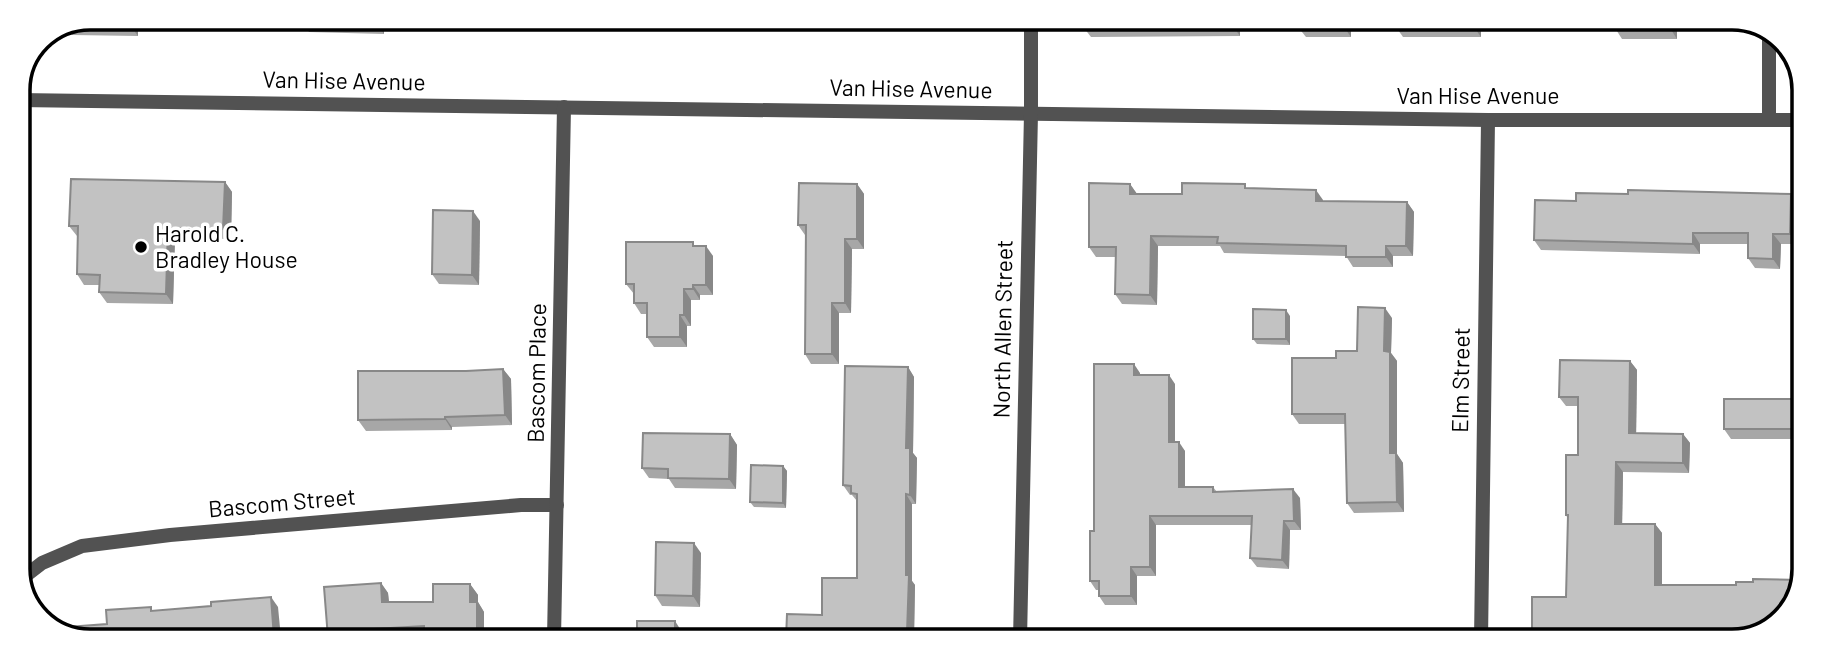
<svg xmlns="http://www.w3.org/2000/svg" width="1822" height="659" viewBox="0 0 1822 659" font-family="Barlow,sans-serif">
<style>
.lines{fill:none;stroke-linecap:round;stroke-linejoin:round}
.street{stroke:#525252;stroke-width:14}
.wall{fill:#a7a7a7}
.shaded-wall{fill:#888}
.building{fill:#c2c2c2;stroke:#888;stroke-width:2}
.poi-dot{fill:#000;stroke:#fff;stroke-width:2.5}
.labels{text-anchor:middle;stroke-width:7;stroke-linejoin:round;paint-order:stroke}
.street-label{font-size:23px;fill:#000;stroke:#fff}
.poi-label{font-size:23px;fill:#000;stroke:#fff;text-anchor:start}
.rim{fill:none;stroke:#000;stroke-width:3.5}
</style>
<rect width="100%" height="100%" fill="#fff"/>
<g class="lines">
<g class="street">
<path d="M1769,31V119"/>
<path d="M18,100L1488,120H1804"/>
<path d="M20,580L42,563L82,546L170,535L521,505H557"/>
<path d="M554,639L564,107"/>
<path d="M1020,640L1031,113V20"/>
<path d="M1481,641L1488,120"/>
</g>
</g>
<g class="wall">
<path d="M90,18H138V36L72,35L66,27Z"/>
<path d="M214,18H384V34L309,32L305,26H219Z"/>
<path d="M891,19H941V28H897Z"/>
<path d="M1240,20V36L1091,37L1084,28Z"/>
<path d="M1351,20V37H1306L1298,27Z"/>
<path d="M1481,21V37H1403L1396,27Z"/>
<path d="M1677,21V39H1622L1615,28Z"/>
<path d="M225,182L232,192L231,239L175,238L173,304L107,303L99,292L100,285H84L77,274V236L69,226Z"/>
<path d="M857,184L864,194V249H852L851,313H839V364H811L805,354V235L798,225Z"/>
<path d="M1130,184L1137,194H1182L1248,188L1323,200V201L1407,202L1414,212L1413,256H1393V267H1353L1346,256L1224,253L1220,246H1158L1157,305L1122,304L1115,294L1116,257H1096L1089,247Z"/>
<path d="M1791,194L1798,204V244H1781L1780,269L1755,268L1748,258V244H1700V254L1541,250L1534,240L1576,201Z"/>
<path d="M480,221L479,285L439,284L432,274Z"/>
<path d="M696,246L713,256V295H700V300H691V326H687V347H654L647,337V314H641L634,303V294L626,284Z"/>
<path d="M1290,316V345L1257,344L1253,339Z"/>
<path d="M1392,318L1391,353L1397,361V454L1403,463L1404,512L1354,513L1347,503L1345,424H1299L1292,414Z"/>
<path d="M1560,360L1630,361L1637,370L1636,433L1683,434L1690,443L1689,473L1623,472L1622,524H1655L1662,533V585H1736V582H1753V579L1801,580V592L1776,627L1733,641H1532V597H1566L1568,519L1566,515V455H1578V406H1566L1559,397Z"/>
<path d="M908,367L914,377L913,453L917,458L916,504H912V581L915,585L914,633H927L932,640L786,639L822,615L857,578V501L852,495H850L843,485Z"/>
<path d="M503,369L511,379L512,425L452,427V430L366,431L358,420L466,371Z"/>
<path d="M1140,373V375L1175,384V442L1185,451V487H1213L1217,492L1300,498L1301,530H1290L1289,569L1257,567L1250,558L1252,525H1156V576H1137V605H1105L1099,596V590H1096L1090,581L1094,531Z"/>
<path d="M1802,399L1798,486L1794,479L1795,439H1731L1724,429Z"/>
<path d="M730,434L737,445L736,489L675,488L669,479L649,478L642,468Z"/>
<path d="M783,466L787,471L786,508L754,507L750,502Z"/>
<path d="M701,553L700,607L662,606L655,595Z"/>
<path d="M381,583L388,593L389,602H433L470,584L478,595V602L484,612V639L424,636L389,639L328,638Z"/>
</g>
<g class="shaded-wall">
<path d="M130,18H138V36L130,25Z"/>
<path d="M378,18H384V34L378,25Z"/>
<path d="M935,19H941V28Z"/>
<path d="M1233,20H1240V36L1233,26Z"/>
<path d="M1344,20H1351V37L1344,27Z"/>
<path d="M1474,21H1481V37L1474,27Z"/>
<path d="M1670,21H1677V39L1670,28Z"/>
<path d="M225,182L232,192L231,239L223,229Z"/>
<path d="M857,184L864,194V249L857,239Z"/>
<path d="M1130,184L1137,194H1130Z"/>
<path d="M1316,190L1323,200V211L1316,201Z"/>
<path d="M1791,194L1798,204V244L1790,234Z"/>
<path d="M1407,202L1414,212L1413,256L1406,246Z"/>
<path d="M473,211L480,221L479,285L472,275Z"/>
<path d="M168,228L175,238L173,304L166,294Z"/>
<path d="M1693,233L1700,244V254L1693,244Z"/>
<path d="M1773,234L1781,244L1780,269L1773,259Z"/>
<path d="M1151,236L1158,246L1157,305L1150,295Z"/>
<path d="M845,239L852,249L851,313L845,303Z"/>
<path d="M706,246L713,256V295L706,285Z"/>
<path d="M1386,246L1393,256V267L1386,257Z"/>
<path d="M693,285L700,295V300L693,289Z"/>
<path d="M684,289L691,300V326L684,315Z"/>
<path d="M832,303L839,313V364L832,354Z"/>
<path d="M1385,308L1392,318L1391,353L1397,361V454L1403,463L1404,512L1397,502L1390,453L1384,351Z"/>
<path d="M1286,310L1290,316V345L1286,339Z"/>
<path d="M680,315L687,326V347L680,337Z"/>
<path d="M1630,361L1637,370L1636,443L1629,433Z"/>
<path d="M1134,364L1140,373V384L1134,375Z"/>
<path d="M908,367L914,377L913,453L917,458L916,504L910,495L906,448Z"/>
<path d="M503,369L511,379L512,425L505,415Z"/>
<path d="M1169,375L1175,384V451L1169,442Z"/>
<path d="M445,417L452,427V430L445,419Z"/>
<path d="M730,434L737,445L736,489L729,479Z"/>
<path d="M1683,434L1690,443L1689,473L1683,463Z"/>
<path d="M1179,442L1185,451V496L1179,487Z"/>
<path d="M1616,462L1623,472L1622,533L1615,524Z"/>
<path d="M783,466L787,471L786,508L783,503Z"/>
<path d="M1293,489L1300,498L1301,530L1294,521Z"/>
<path d="M906,494L912,504V581L915,585L914,640L907,633L906,575Z"/>
<path d="M1150,516L1156,525V576L1150,567Z"/>
<path d="M1284,521L1290,530L1289,569L1282,560Z"/>
<path d="M1655,524L1662,533V595L1655,585Z"/>
<path d="M694,543L701,553L700,607L693,596Z"/>
<path d="M1131,567L1137,576V605L1131,596Z"/>
<path d="M381,583L388,593L390,612L382,602Z"/>
<path d="M470,584L478,595V602L484,612V639H477L470,602Z"/>
<path d="M271,597L278,607L281,638H274Z"/>
<path d="M675,621L682,632V639H675Z"/>
<path d="M357,630L363,638H358Z"/>
</g>
<g class="building">
<path d="M90,18H130V25L73,24Z"/>
<path d="M261,18H378V25L303,24L304,18Z"/>
<path d="M1084,20H1233V26L1084,28Z"/>
<rect x="1298" y="20" width="46" height="7"/>
<path d="M1396,20L1474,21V27H1396Z"/>
<rect x="1615" y="21" width="55" height="7"/>
<path d="M71,179L225,182L223,229L168,228L166,294L99,292L100,275L77,274L78,226H69Z"/>
<path d="M799,183L857,184V239H845V303H832V354H805L806,225H798Z"/>
<path d="M1089,183L1130,184V194H1182V183L1245,184V188L1316,190V201L1407,202L1406,246H1386V257H1346V246L1217,243L1218,237L1151,236L1150,295L1115,294L1116,247H1089Z"/>
<path d="M1628,190L1791,194L1790,234H1773V259L1748,258V233H1693V244L1534,240L1535,200L1576,201V193L1628,194Z"/>
<path d="M433,210L473,211L472,275L432,274Z"/>
<path d="M626,242H693V246H706V285H693V289H684V315H680V337H647V303H634V284H626Z"/>
<path d="M1358,307L1385,308L1384,351L1390,352V453H1396L1397,502L1347,503L1345,414H1292V358H1336V351H1357Z"/>
<path d="M1253,309L1286,310V339H1253Z"/>
<path d="M1560,360L1630,361L1629,433L1683,434V463L1616,462L1615,524H1655V585H1736V582H1753V579L1801,580V592L1776,627L1733,641H1532V597H1566L1568,515H1566V455H1578V397H1559Z"/>
<path d="M1094,364H1134V375H1169V442H1179V487H1213V492L1293,489L1294,521H1284L1282,560L1250,558L1252,516H1150V567H1131V596H1099V581H1090V531H1094Z"/>
<path d="M845,366L908,367L906,448H910V495L906,494V575H909L907,633H927V640L786,639L787,614L822,615V578H857V494L851,493V486L843,485Z"/>
<path d="M503,369L505,415L445,417V419L358,420V371H466Z"/>
<path d="M1724,399H1802L1801,500H1798L1799,479H1794L1795,429H1724Z"/>
<path d="M643,433L730,434L729,479L668,478V469L642,468Z"/>
<path d="M751,465L783,466V503L750,502Z"/>
<path d="M656,542L694,543L693,596L655,595Z"/>
<path d="M381,583L382,602H433V584H470V602H477V639H424V626L357,630L358,638H328L324,587Z"/>
<path d="M271,597L274,638H67L53,628L107,624L106,610L151,607V611L211,606V602Z"/>
<rect x="637" y="621" width="38" height="18"/>
<path d="M1204,633L1235,634V637H1382V641L1203,640Z"/>
</g>
<circle class="poi-dot" cx="141" cy="247" r="7"/>
<g class="labels">
<g class="street-label">
<text transform="translate(344 81) rotate(1)" y="8">Van Hise Avenue</text>
<text transform="translate(911 89) rotate(1)" y="8">Van Hise Avenue</text>
<text x="1478" y="104">Van Hise Avenue</text>
<text transform="translate(1003 329) rotate(-89)" y="8">North Allen Street</text>
<text transform="translate(537 373) rotate(-89)" y="8">Bascom Place</text>
<text transform="translate(1461 380) rotate(-89)" y="8">Elm Street</text>
<text transform="translate(282 503) rotate(-5)" y="8">Bascom Street</text>
</g>
<g class="poi-label">
<text x="155" y="242">Harold C.<tspan x="155" dy="26">Bradley House</tspan></text>
</g>
</g>
<path d="M0 0H1822V659H0ZM90 30H1732A60 60 0 0 1 1792 90V569A60 60 0 0 1 1732 629H90A60 60 0 0 1 30 569V90A60 60 0 0 1 90 30Z" fill="#fff" fill-rule="evenodd"/>
<path class="rim" d="M90 30H1732A60 60 0 0 1 1792 90V569A60 60 0 0 1 1732 629H90A60 60 0 0 1 30 569V90A60 60 0 0 1 90 30Z"/>
</svg>
